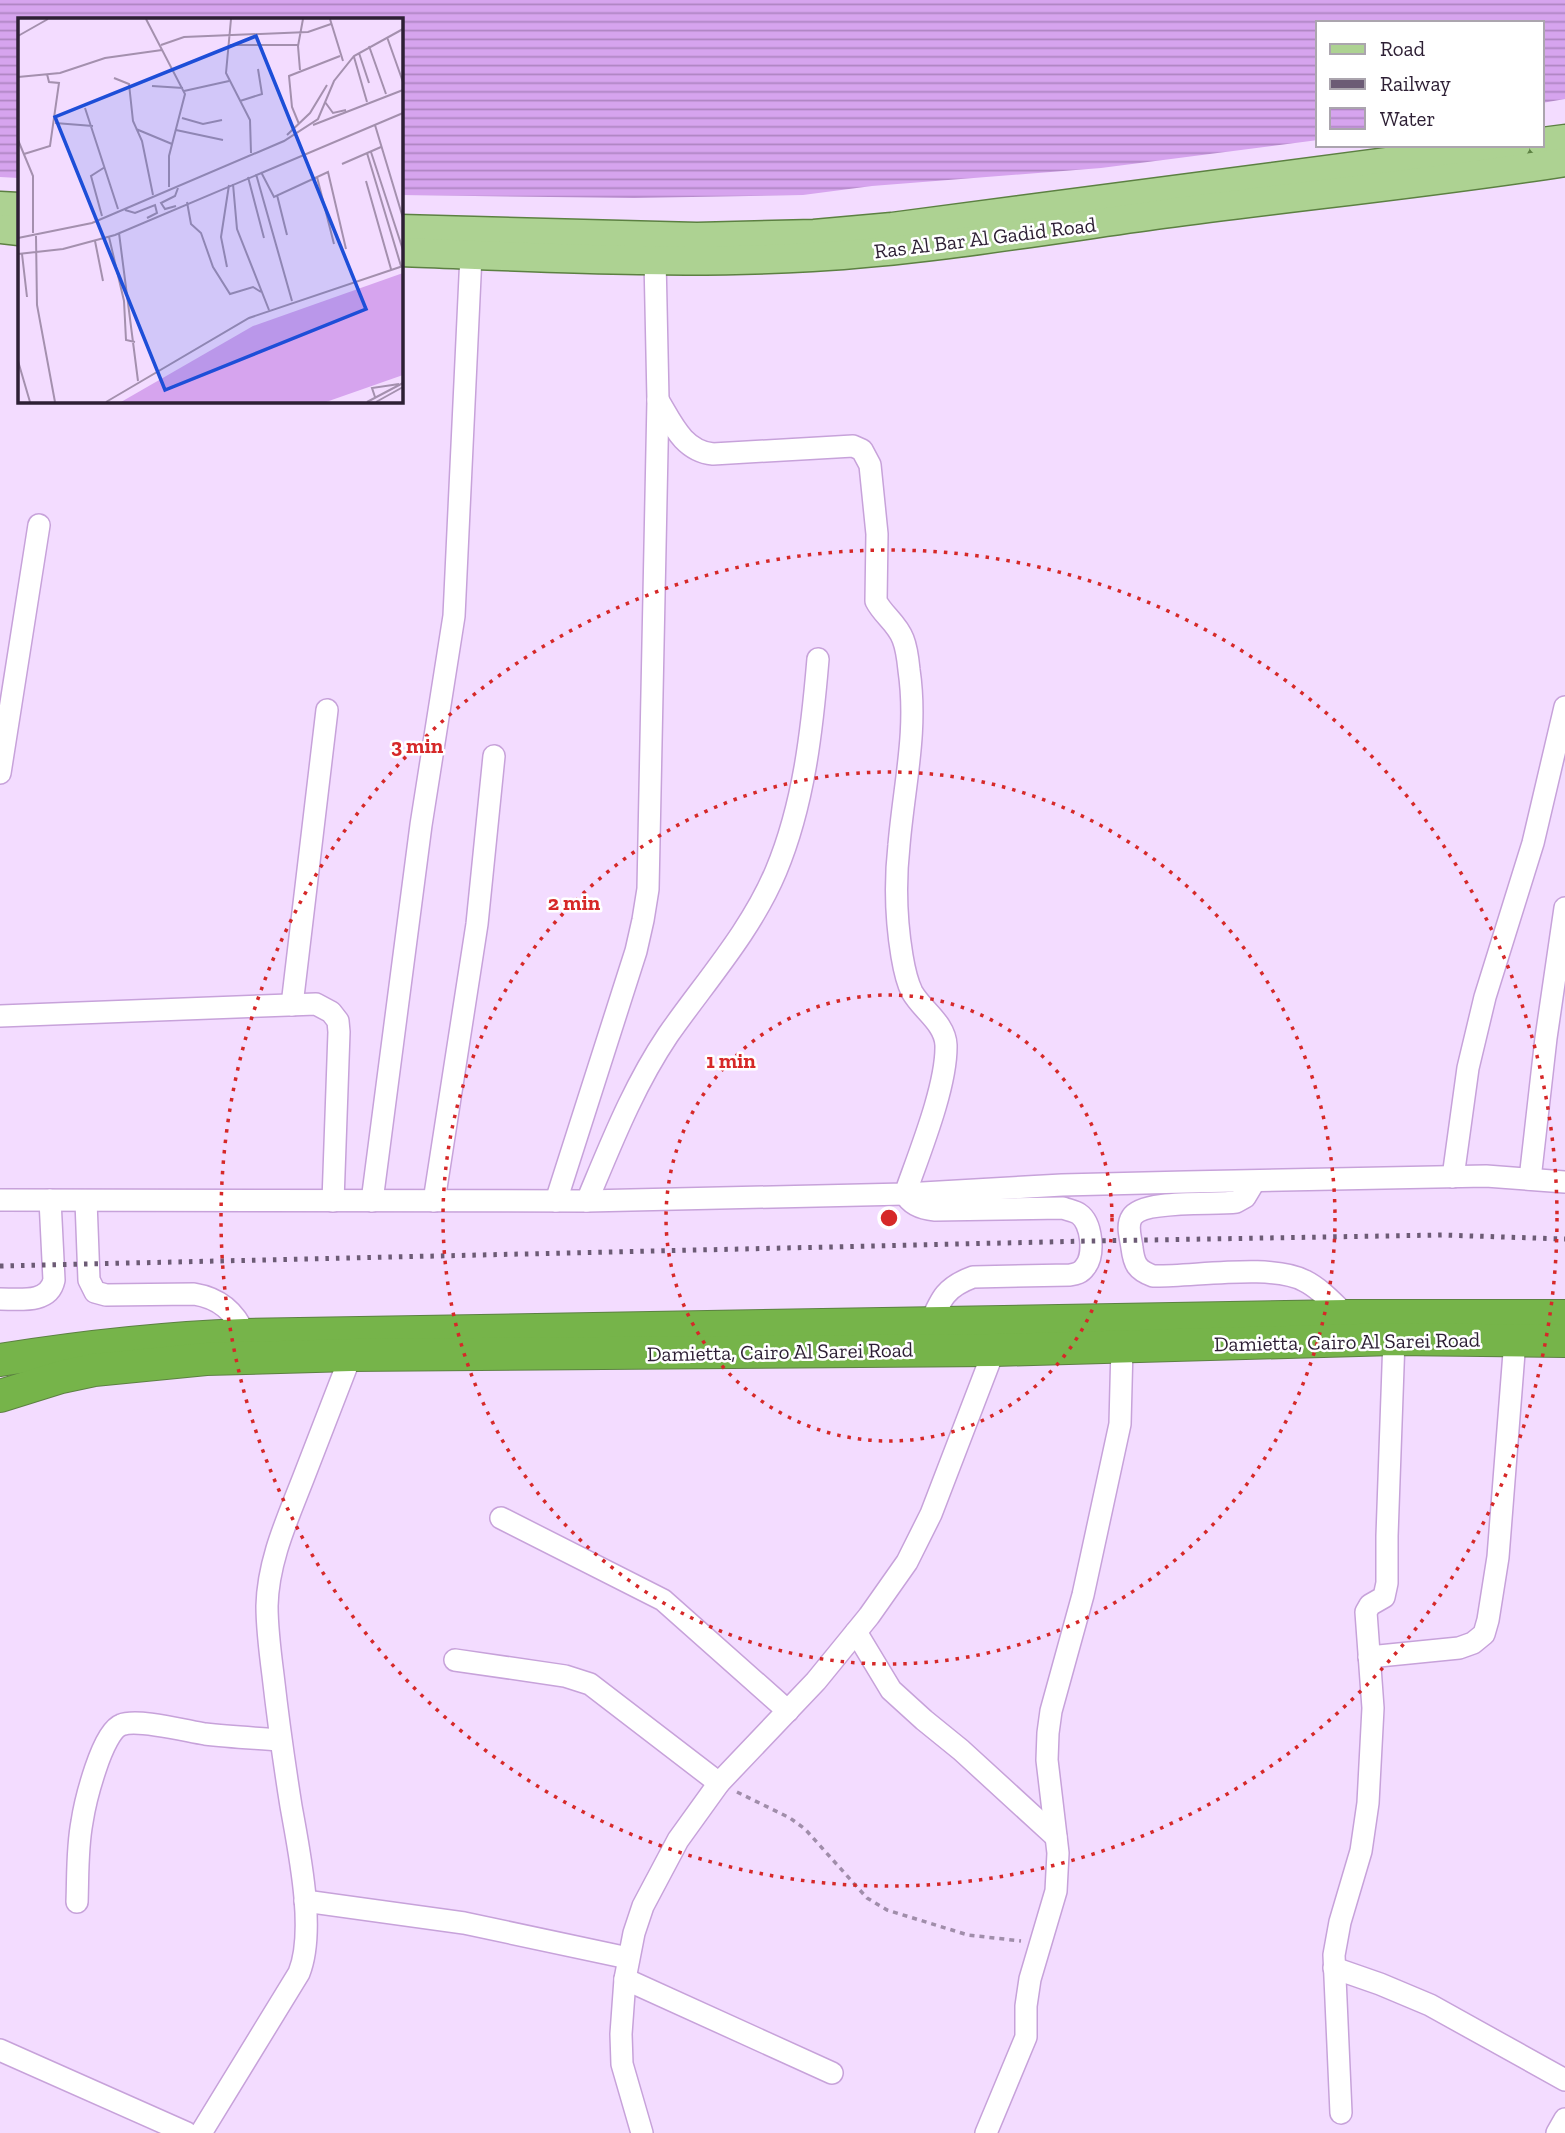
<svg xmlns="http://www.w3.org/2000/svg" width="1565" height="2133" viewBox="0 0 1565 2133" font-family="'Zilla Slab',serif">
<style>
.water{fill:url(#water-rules)}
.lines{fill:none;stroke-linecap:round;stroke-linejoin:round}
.minor-casing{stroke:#c7a2da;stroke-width:24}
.major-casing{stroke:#5c8042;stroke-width:31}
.highway-casing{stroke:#5c8042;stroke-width:34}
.path{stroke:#a08daa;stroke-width:3.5;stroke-dasharray:5 5;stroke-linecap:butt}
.minor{stroke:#fff;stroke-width:21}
.major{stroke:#add292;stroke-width:28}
.highway{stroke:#76b44a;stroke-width:32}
.rail{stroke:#6c5b75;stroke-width:5;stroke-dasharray:3.5 7;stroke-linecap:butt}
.ring{fill:none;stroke:#d62828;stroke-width:3.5;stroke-dasharray:3.5 7}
.labels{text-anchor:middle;stroke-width:5;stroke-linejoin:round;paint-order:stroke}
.street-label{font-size:21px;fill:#2d1f34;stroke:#fff}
.inset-road{fill:none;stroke:#a490ae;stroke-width:2}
.view{fill:#1d4ed8;fill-opacity:0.15;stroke:#1d4ed8;stroke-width:3.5}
.inset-edge{fill:none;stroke:#2d1f34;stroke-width:3.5}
.centre{fill:#d62828;stroke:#fff;stroke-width:3.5}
.ring-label{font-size:21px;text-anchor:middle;font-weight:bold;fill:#d62828;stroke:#fff;stroke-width:5;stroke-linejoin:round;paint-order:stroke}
</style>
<defs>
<pattern id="water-rules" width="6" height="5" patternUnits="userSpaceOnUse" patternTransform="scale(1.75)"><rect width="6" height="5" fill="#d6a4ee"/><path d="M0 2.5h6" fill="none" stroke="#ae85c2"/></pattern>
</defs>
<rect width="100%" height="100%" fill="#f3dcff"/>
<path class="water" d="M0,0H1565V99L1542,103V23H1318V140L1101,168L872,186L803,195L634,198L401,195V19H19V178L0,177Z"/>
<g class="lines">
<defs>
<g id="minor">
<path d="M658,400C672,423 683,451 713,454L853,446L862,450L870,465L877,534L876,601C883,615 897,623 903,639C907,649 908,660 909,670C918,731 904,785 899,845C895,881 896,920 902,956C904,968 907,982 912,992C922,1010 945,1023 946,1045C947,1086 919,1154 905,1194C911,1205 924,1209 935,1210L1063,1208C1068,1210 1075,1211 1079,1214C1092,1223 1095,1255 1085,1267C1081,1273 1076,1274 1070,1275L973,1277C946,1287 941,1298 930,1324"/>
<path d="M0,773L39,525"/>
<path d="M292,1005L327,710"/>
<path d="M0,1016L316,1004L331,1012L338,1021L339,1032L333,1201"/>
<path d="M1453,1177L1468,1068L1485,997L1533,843L1565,707"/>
<path d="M1530,1179L1546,1038L1565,908"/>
<path d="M1254,1182L1245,1197L1236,1202C1214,1205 1143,1199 1132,1217C1126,1226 1131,1238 1132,1248C1134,1264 1137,1270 1153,1276C1192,1277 1273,1263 1305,1281C1321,1289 1334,1304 1347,1316"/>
<path d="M0,1200L587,1201L905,1194L1062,1185L1186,1182L1486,1176L1565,1182"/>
<path d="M86,1201L89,1280L95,1292L106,1295L194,1294C219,1298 235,1311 245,1335"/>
<path d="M372,1201L421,825L454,616L471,255"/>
<path d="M434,1201L477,924L494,756"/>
<path d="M556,1201L636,951L643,920L648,889L658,400L655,259"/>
<path d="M587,1201C611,1144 633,1087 668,1035C705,982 751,931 776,871C804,804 812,730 818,659"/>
<path d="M0,1299C19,1299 49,1304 54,1280L50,1200"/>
<path d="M501,1518L663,1600L788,1711"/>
<path d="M856,1632L891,1690L924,1720L961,1750L1056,1837"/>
<path d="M1369,1657L1459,1648L1473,1643L1484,1634L1488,1620L1498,1557L1515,1340"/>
<path d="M455,1660L565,1676L590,1684L719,1783"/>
<path d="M305,1901L464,1923L628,1958"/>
<path d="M77,1902C78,1876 77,1848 82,1822C85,1802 102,1732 121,1725C137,1718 186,1731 205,1734C230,1737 255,1738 280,1740"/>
<path d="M1334,1968L1380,1984L1430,2005L1565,2080"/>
<path d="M625,1979L832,2073"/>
<path d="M0,2050L187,2133"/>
<path d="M1341,2113L1334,1955L1340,1922L1361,1851L1368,1803L1373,1708L1366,1612L1370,1605L1384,1597L1387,1583V1536L1394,1339"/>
<path d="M201,2133L299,1973C316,1931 299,1851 291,1806C284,1762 278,1719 273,1675C270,1652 267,1628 267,1606C268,1561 287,1520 303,1479C319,1438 335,1397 351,1355"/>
<path d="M642,2133L622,2064L621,2034L625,1979L634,1933L643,1906L678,1840L719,1783L816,1681L869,1616L907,1562L931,1514L994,1350"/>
<path d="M986,2133L1026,2037V2006L1030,1979L1056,1891L1058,1853L1047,1760L1048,1733L1051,1711L1083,1595L1120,1424L1122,1347"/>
<path d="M1557,2133L1565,2119"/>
</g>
<g id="major">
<path d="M1542,142L1565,139"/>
<path d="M0,206L19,207"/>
<path d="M0,229L19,231"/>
<path d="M401,229L697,237L814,234L892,227L1516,145"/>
<path d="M401,252C537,257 676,265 812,257C930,250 1046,230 1163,214C1297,196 1431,183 1565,162"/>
</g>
<g id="highway">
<path d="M0,1360C81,1347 162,1338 245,1335L1347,1316H1565"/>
<path d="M0,1396L61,1377L94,1370L206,1359L351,1355L994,1350L1394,1339L1565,1341"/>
</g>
</defs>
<use href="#minor" class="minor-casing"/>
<use href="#major" class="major-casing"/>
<use href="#highway" class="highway-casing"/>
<path class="path" d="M737,1792L790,1818L805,1829L867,1898L887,1910L968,1935L1021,1941"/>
<use href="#minor" class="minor"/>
<use href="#major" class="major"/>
<use href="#highway" class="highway"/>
<path class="rail" d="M0,1266L1090,1241L1442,1235L1565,1239"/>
</g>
<g class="ring">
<circle cx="889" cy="1218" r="223"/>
<circle cx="889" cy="1218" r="446"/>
<circle cx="889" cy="1218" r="668"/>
</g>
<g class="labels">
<g class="street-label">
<text transform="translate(985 238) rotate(-7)" y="7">Ras Al Bar Al Gadid Road</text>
<text transform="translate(1347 1342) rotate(-1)" y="7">Damietta, Cairo Al Sarei Road</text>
<text transform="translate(780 1352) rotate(-1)" y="7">Damietta, Cairo Al Sarei Road</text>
</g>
</g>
<g transform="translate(18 18)">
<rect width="385" height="385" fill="#f3dcff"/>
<path d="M385,255V357L308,384H103L235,308Z" fill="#d6a4ee"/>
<path class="inset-road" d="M128,1L167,76L151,138V169M213,1L208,55L232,102L233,135M312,1L325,43M0,18L30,1M369,19L385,64M143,27L166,19L290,14L313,6M212,27H280M351,28L368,76M341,35L351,65M336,39L349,84M282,52L280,28L285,1M0,59L42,55L87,40L144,32M96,60L111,66L115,103L124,123L135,177M134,68L165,70M166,73L211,63M222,83L244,76L240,51M307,84L315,95L328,92M67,90L100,191M164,100L185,106L204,102M37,105L75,108M281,106L274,89L271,58L322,38M295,107L385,72M357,107L385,200M118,111L154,126M158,112L205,122M269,117L292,95L309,67M0,122L15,158V215M353,134L385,232M349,135L383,248M6,136L32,128L41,65L31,64L29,56M324,146L363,129M243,154L256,179L310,154L328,231M238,156L274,283M230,159L246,220M299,159L316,226M348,163L373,251M215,166L219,211L251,292M259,177L269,217M169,184L173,206L183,215L195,249L212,276L235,269L243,274M158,188L147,191L143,185L157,178L160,170M107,192L117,195L137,187L139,195L129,200M84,198L73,158L87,149M101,215L120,363M18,218L19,287L37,384M91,219L106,283L108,322L117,324M0,220L74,205L266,123L300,101L316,63L336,38L385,11M77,223L85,263M0,236L45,231L97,217L385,95M4,236L9,279M209,249L203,219L211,167M0,343L12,384M357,379L354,370L381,366M88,384L231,300L385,248M349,384L385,365M358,384L385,369"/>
<path class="view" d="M238,18L348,291L147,372L37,99Z"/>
<rect width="385" height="385" class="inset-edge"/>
</g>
<circle cx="889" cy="1218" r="10" class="centre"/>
<g class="ring-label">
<text x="417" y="753">3 min</text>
<text x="574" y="910">2 min</text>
<text x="731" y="1068">1 min</text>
</g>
<rect x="1316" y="21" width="228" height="126" fill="#ffffff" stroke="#aba5ae" stroke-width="2"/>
<rect x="1330" y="44" width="35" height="10" fill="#add292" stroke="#aba5ae" stroke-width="2"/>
<text x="1380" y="56" font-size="21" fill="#2d1f34">Road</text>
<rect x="1330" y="79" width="35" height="10" fill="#6c5b75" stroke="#aba5ae" stroke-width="2"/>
<text x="1380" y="91" font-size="21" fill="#2d1f34">Railway</text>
<rect x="1330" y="108" width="35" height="21" fill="url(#water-rules)" stroke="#aba5ae" stroke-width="2"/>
<text x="1380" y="126" font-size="21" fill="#2d1f34">Water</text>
</svg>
